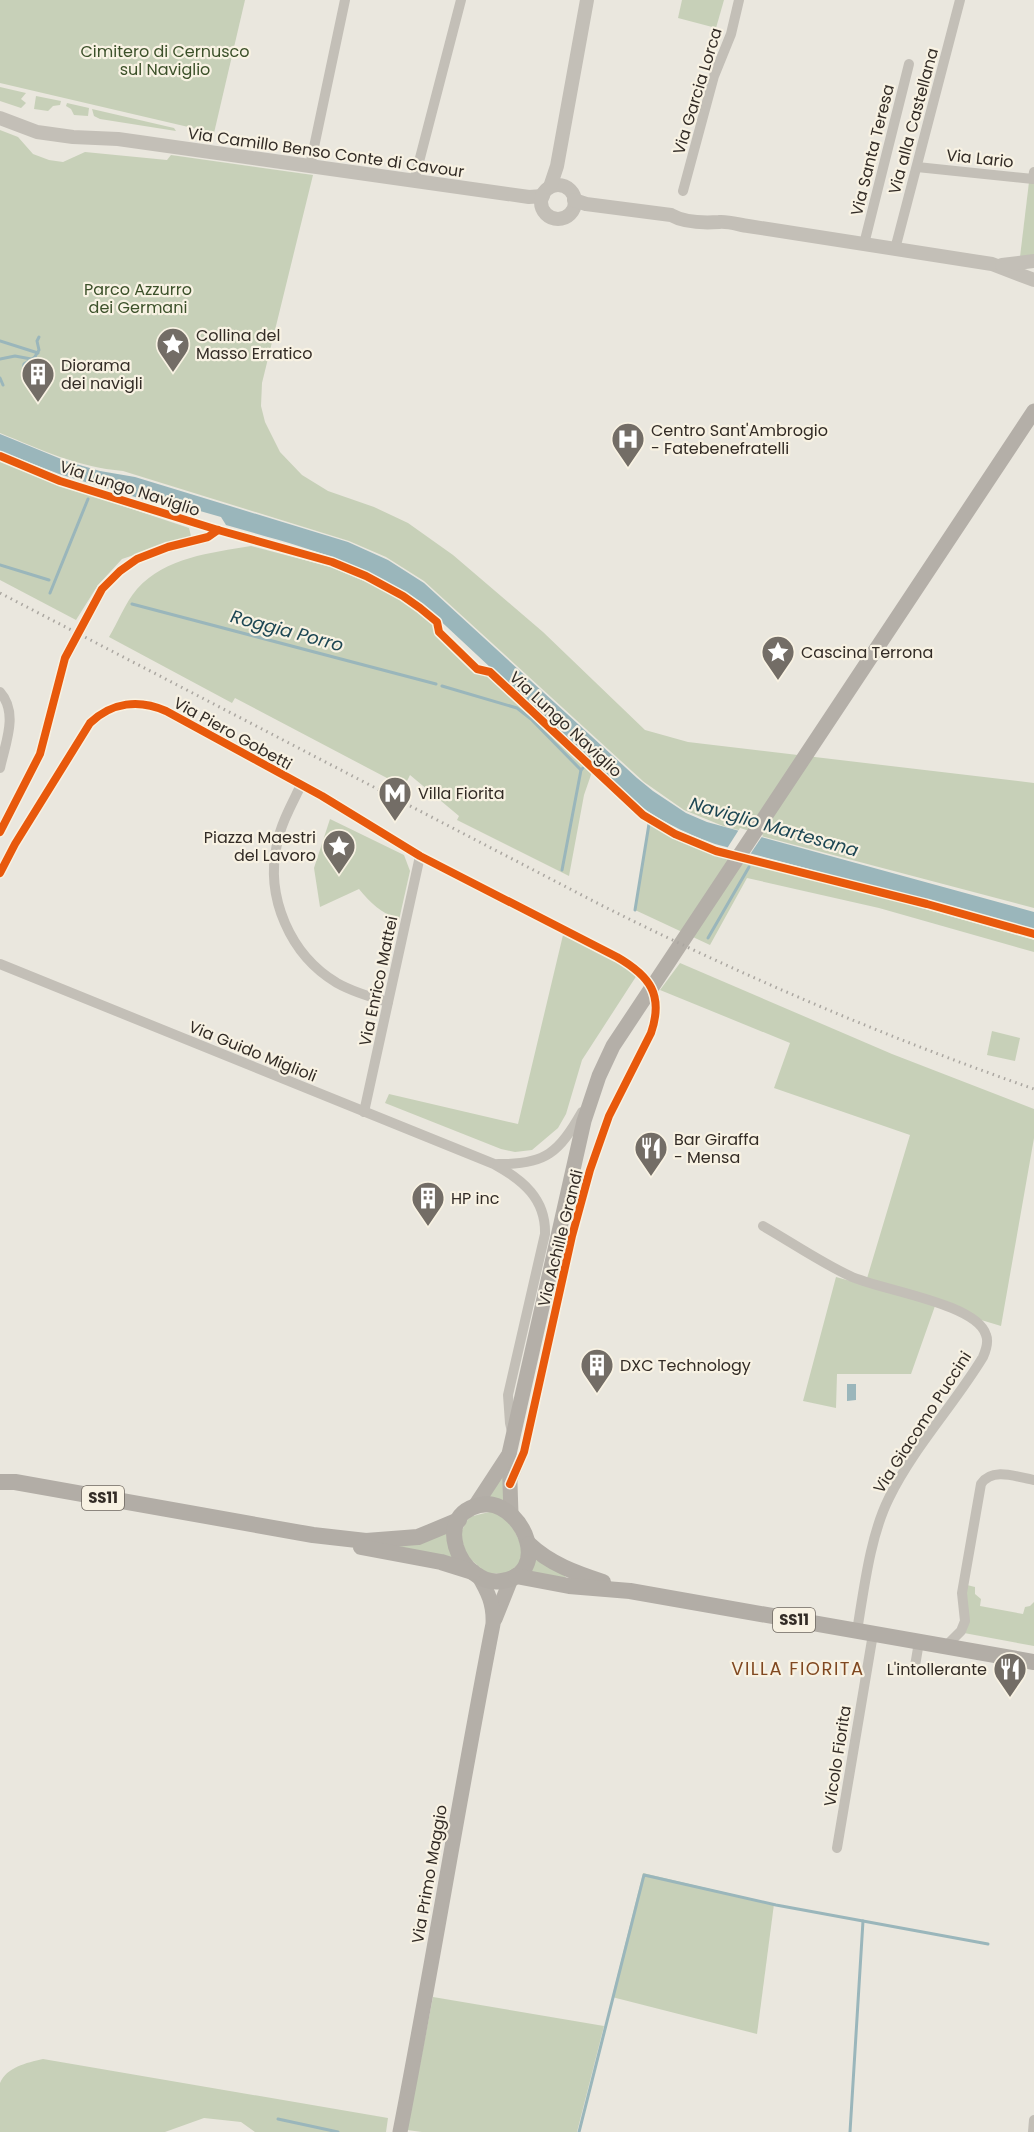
<svg xmlns="http://www.w3.org/2000/svg" width="1034" height="2132" viewBox="0 0 1034 2132" font-family="Poppins,sans-serif">
<style>
.green{fill:#c7d0b8}
.water{fill:#9ab6bb}
.pier{fill:#eae7de}
.lines{fill:none;stroke-linecap:round;stroke-linejoin:round}
.stream{stroke:#9ab6bb;stroke-width:3}
.minor{stroke:#c3bfb7;stroke-width:10}
.tertiary{stroke:#c3bfb7;stroke-width:14}
.secondary{stroke:#b4afa8;stroke-width:15}
.primary{stroke:#b2ada6;stroke-width:16}
.rail{stroke:#aba7a1;stroke-width:3;stroke-dasharray:1.5 4.5;stroke-linecap:butt}
.cycleway-casing{stroke:#f8f2e3;stroke-width:11}
.cycleway{stroke:#e8590c;stroke-width:8}
.labels{text-anchor:middle;stroke-width:4.5;stroke-linejoin:round;paint-order:stroke}
.shield{fill:#f8f2e3;stroke:#6e675f;stroke-width:1.5}
.shield-label{font-size:15px;font-weight:bold;fill:#332c26}
.park-label{font-size:16px;fill:#3c512a;stroke:#f8f2e3}
.street-label{font-size:16px;fill:#332c26;stroke:#f8f2e3}
.poi-label{font-size:16px;fill:#332c26;stroke:#f8f2e3;text-anchor:start}
.water-label{font-size:18px;font-style:italic;fill:#1c4653;stroke:#f8f2e3}
.neighbourhood-label{font-size:18px;letter-spacing:1.5px;fill:#804820;stroke:#f8f2e3}
</style>
<rect width="100%" height="100%" fill="#eae7de"/>
<g class="green">
<path d="M0,0H245L214,133L0,83Z"/>
<path d="M682,0H724L716,28L678,18Z"/>
<path d="M0,87L26,93L21,99L26,103L21,108L0,101Z"/>
<path d="M36,96L61,101L60,105L53,106L48,111L34,109Z"/>
<path d="M67,103L89,108L88,116L74,115L71,109L66,106Z"/>
<path d="M92,109L174,128L176,131L100,119L94,116Z"/>
<path d="M0,130L18,137L33,154L49,160L63,162L85,152L167,160L171,155L313,175L262,383L261,406L265,422L280,452L302,475L328,491L374,507L408,523L453,555L543,632L645,730L688,742L1034,783V908L723,826L684,810L644,782L424,581L386,557L349,541L123,471C77,467 42,450 0,433Z"/>
<path d="M1029,182L1034,183V255L1020,257Z"/>
<path d="M0,460L75,490L189,528L191,536L122,559L98,585L76,620L0,580Z"/>
<path d="M251,546L331,567L383,589L412,607L428,620L432,624L435,633L476,672L488,675L592,772L584,795L569,876L457,820L459,816L410,775L404,787L235,698L232,703L109,637C118,622 125,603 137,589C166,557 210,553 251,546Z"/>
<path d="M330,819L404,855L410,871L399,920C381,912 371,904 359,889L320,907L314,868Z"/>
<path d="M649,824C706,858 772,870 835,885C902,902 968,921 1034,940V952L879,908L747,878L710,945L635,910Z"/>
<path d="M563,935L631,969L637,975L582,1060L566,1114L558,1128L532,1150L515,1152L501,1149L385,1103L389,1094L518,1124Z"/>
<path d="M680,963L892,1054L1034,1109V1138L1001,1326L935,1306L911,1374H837L836,1408L803,1401L836,1277L865,1285L910,1135L774,1088L790,1043L660,990Z"/>
<path d="M992,1031L1020,1038L1015,1061L987,1055Z"/>
<path d="M503,1476L505,1501L486,1499Z"/>
<path d="M493,1511L511,1523L523,1549L519,1564L507,1574L486,1573L467,1556L460,1534L469,1517Z"/>
<path d="M448,1530L456,1560L390,1545Z"/>
<path d="M534,1559L564,1574L567,1580L529,1573Z"/>
<path d="M967,1585L975,1587V1594L981,1599L980,1606L1023,1614L1025,1607L1030,1606L1034,1602V1646L964,1633Z"/>
<path d="M643,1873L774,1904L757,2034L612,1997Z"/>
<path d="M433,1997L604,2026L577,2132H422L407,2130Z"/>
<path d="M43,2059L388,2118L386,2132H255L241,2122L204,2118L165,2132H0V2083C7,2067 26,2063 43,2059Z"/>
</g>
<g class="water">
<path d="M0,434L66,461L100,471L135,477L348,542L388,560L424,583L637,778L653,791L686,813L707,822L1034,912V929L715,844C683,832 655,819 629,797L432,613C372,562 301,547 226,525L221,517L200,511L198,516L59,474L0,451Z"/>
<path d="M847,1384H856V1400L847,1401Z"/>
</g>
<path class="pier" d="M740,828L763,835L749,856L726,850Z"/>
<g class="lines">
<g class="stream">
<path d="M0,341L38,353"/>
<path d="M0,359L15,356L31,359"/>
<path d="M29,377L28,368L39,350L37,341L39,337"/>
<path d="M0,378L3,385"/>
<path d="M25,381L23,371L24,364L35,357"/>
<path d="M0,565L49,580"/>
<path d="M50,593L88,499"/>
<path d="M132,604L436,684"/>
<path d="M442,686L517,708L531,719L581,770"/>
<path d="M562,870L581,770L583,768"/>
<path d="M635,910L649,824"/>
<path d="M708,938L749,867"/>
<path d="M278,2119L338,2132"/>
<path d="M579,2132L644,1875L776,1905L988,1944"/>
<path d="M850,2132L863,1921"/>
</g>
<g class="minor">
<path d="M310,166L345,0"/>
<path d="M917,167L1033,179L1034,172"/>
<path d="M414,181L461,0"/>
<path d="M683,191L714,76L731,34L739,0"/>
<path d="M864,244L909,64"/>
<path d="M895,249L960,0"/>
<path d="M0,692C19,713 5,744 0,768"/>
<path d="M301,785C292,804 281,823 277,844C265,897 290,955 337,983C353,992 370,997 388,1002"/>
<path d="M0,832L40,754L65,658L102,589L120,571L137,559L168,547L208,537L218,530"/>
<path d="M0,873L15,844L90,723C112,702 139,699 166,711L322,796L420,856L617,957C650,976 664,995 651,1033L609,1116L590,1170L572,1236L524,1452L512,1481"/>
<path d="M0,964L494,1164C523,1180 546,1199 545,1234L508,1395L510,1423L512,1432"/>
<path d="M364,1112L420,856"/>
<path d="M498,1164C546,1165 559,1152 582,1112"/>
<path d="M763,1226C791,1242 820,1262 850,1276C879,1290 977,1303 986,1335C989,1342 986,1350 983,1357C954,1405 914,1447 889,1498C870,1536 864,1589 857,1631"/>
<path d="M945,1647L961,1631L965,1621L962,1593L981,1484C992,1467 1017,1477 1034,1480"/>
<path d="M915,1666L919,1642"/>
<path d="M837,1848L873,1634"/>
<path d="M1033,2132L1034,2120"/>
</g>
<g class="tertiary">
<path d="M0,118L37,132L73,137L118,139L529,197L543,196"/>
<circle cx="558" cy="202" r="17"/>
<path d="M550,187L557,166L587,0"/>
<path d="M574,200L586,204L671,215C685,223 704,223 719,222C728,221 740,225 748,226L992,264L1034,280"/>
<path d="M1002,265L1034,261"/>
</g>
<g class="secondary">
<path d="M509,1454L511,1514"/>
<path d="M475,1506L509,1454L584,1121L599,1076L613,1046L1034,411"/>
<path d="M495,1619L511,1579"/>
<path d="M400,2132C433,1963 460,1793 493,1624C494,1604 488,1592 478,1575"/>
</g>
<g class="primary">
<path d="M0,1482H15L313,1535L366,1541L418,1537L459,1520"/>
<path d="M488,1504C526,1508 550,1574 502,1581C459,1588 427,1508 488,1504Z"/>
<path d="M529,1544C550,1564 576,1573 603,1582"/>
<path d="M361,1547L441,1562L473,1572"/>
<path d="M516,1576L569,1586L630,1591L1034,1662"/>
</g>
<path class="rail" d="M0,593L599,904C740,975 885,1037 1034,1089"/>
<defs>
<g id="cycleway">
<path d="M0,456L60,481L218,530L332,562L366,576L403,596L420,608L437,622L439,632L477,669L490,672L643,815L675,834L716,851L927,904L1034,934"/>
<path d="M0,832L40,754L65,658L102,589L120,571L137,559L168,547L208,537L218,530"/>
<path d="M0,873L15,844L90,723C112,702 139,699 166,711L322,796L420,856L617,957C650,976 664,995 651,1033L609,1116L590,1170L572,1236L524,1452L510,1484"/>
</g>
</defs>
<use href="#cycleway" class="cycleway-casing"/>
<use href="#cycleway" class="cycleway"/>
</g>
<defs>
<symbol id="sight-pin" viewBox="-11 -11 22 30"><path d="M0 17L-7.5 6A9.5 9.5 0 1 1 7.5 6Z" fill="#736d66" stroke="#f8f2e3"/><path d="M0-6L1.8-2.2L6-1.7L2.9 1.2L3.7 5.4L0 3.3L-3.7 5.4L-2.9 1.2L-6-1.7L-1.8-2.2Z" fill="#fff"/></symbol>
<symbol id="building-pin" viewBox="-11 -11 22 30"><path d="M0 17L-7.5 6A9.5 9.5 0 1 1 7.5 6Z" fill="#736d66" stroke="#f8f2e3"/><path d="M-4-6H4V6H1V3H-1V6H-4ZM-2.5-4.3h1.7v1.8h-1.7ZM.8-4.3h1.7v1.8H.8ZM-2.5-1h1.7V.8h-1.7ZM.8-1h1.7V.8H.8Z" fill="#fff"/></symbol>
<symbol id="hospital-pin" viewBox="-11 -11 22 30"><path d="M0 17L-7.5 6A9.5 9.5 0 1 1 7.5 6Z" fill="#736d66" stroke="#f8f2e3"/><path d="M-5-5h3v3.5h4V-5h3V5h-3V1.5h-4V5h-3Z" fill="#fff"/></symbol>
<symbol id="metro-pin" viewBox="-11 -11 22 30"><path d="M0 17L-7.5 6A9.5 9.5 0 1 1 7.5 6Z" fill="#736d66" stroke="#f8f2e3"/><path d="M-5.5 5V-5H-3L0 0L3-5H5.5V5H3V-.5L0 4L-3-.5V5Z" fill="#fff"/></symbol>
<symbol id="restaurant-pin" viewBox="-11 -11 22 30"><path d="M0 17L-7.5 6A9.5 9.5 0 1 1 7.5 6Z" fill="#736d66" stroke="#f8f2e3"/><path d="M-5-6h1v4h1v-4h1v4h1v-4h1v5L-1.5 .5V6h-2V.5L-5-1ZM5-6V6H3V1.5H1.5Q1.5-4 5-6Z" fill="#fff"/></symbol>
</defs>
<g fill-rule="evenodd">
<use href="#sight-pin" x="154" y="325" width="38" height="52"/>
<use href="#building-pin" x="19" y="355" width="38" height="52"/>
<use href="#hospital-pin" x="609" y="420" width="38" height="52"/>
<use href="#sight-pin" x="759" y="633" width="38" height="52"/>
<use href="#metro-pin" x="376" y="774" width="38" height="52"/>
<use href="#sight-pin" x="320" y="827" width="38" height="52"/>
<use href="#restaurant-pin" x="632" y="1129" width="38" height="52"/>
<use href="#building-pin" x="409" y="1179" width="38" height="52"/>
<use href="#building-pin" x="578" y="1346" width="38" height="52"/>
<use href="#restaurant-pin" x="991" y="1650" width="38" height="52"/>
</g>
<g class="labels">
<g class="shield">
<rect x="82" y="1486" width="42" height="24" rx="4.5"/>
<rect x="773" y="1608" width="42" height="24" rx="4.5"/>
</g>
<g class="shield-label">
<text x="103" y="1503">SS11</text>
<text x="794" y="1625">SS11</text>
</g>
<g class="park-label">
<text x="165" y="57">Cimitero di Cernusco<tspan x="165" dy="18">sul Naviglio</tspan></text>
<text x="138" y="295">Parco Azzurro<tspan x="138" dy="18">dei Germani</tspan></text>
</g>
<g class="street-label">
<text transform="translate(697 91) rotate(-73)" y="6">Via Garcia Lorca</text>
<text transform="translate(913 121) rotate(-75)" y="6">Via alla Castellana</text>
<text transform="translate(872 150) rotate(-76)" y="6">Via Santa Teresa</text>
<text transform="translate(326 152) rotate(8)" y="6">Via Camillo Benso Conte di Cavour</text>
<text transform="translate(980 158) rotate(6)" y="6">Via Lario</text>
<text transform="translate(130 488) rotate(18)" y="6">Via Lungo Naviglio</text>
<text transform="translate(566 724) rotate(43)" y="6">Via Lungo Naviglio</text>
<text transform="translate(233 733) rotate(29)" y="6">Via Piero Gobetti</text>
<text transform="translate(378 981) rotate(-78)" y="6">Via Enrico Mattei</text>
<text transform="translate(253 1051) rotate(22)" y="6">Via Guido Miglioli</text>
<text transform="translate(560 1238) rotate(-76)" y="6">Via Achille Grandi</text>
<text transform="translate(922 1422) rotate(-57)" y="6">Via Giacomo Puccini</text>
<text transform="translate(837 1756) rotate(-81)" y="6">Vicolo Fiorita</text>
<text transform="translate(429 1874) rotate(-80)" y="6">Via Primo Maggio</text>
</g>
<g class="poi-label">
<text x="196" y="341">Collina del<tspan x="196" dy="18">Masso Erratico</tspan></text>
<text x="61" y="371">Diorama<tspan x="61" dy="18">dei navigli</tspan></text>
<text x="651" y="436">Centro Sant'Ambrogio<tspan x="651" dy="18">- Fatebenefratelli</tspan></text>
<text x="801" y="658">Cascina Terrona</text>
<text x="418" y="799">Villa Fiorita</text>
<text x="316" y="843" text-anchor="end">Piazza Maestri<tspan x="316" dy="18">del Lavoro</tspan></text>
<text x="674" y="1145">Bar Giraffa<tspan x="674" dy="18">- Mensa</tspan></text>
<text x="451" y="1204">HP inc</text>
<text x="620" y="1371">DXC Technology</text>
<text x="987" y="1675" text-anchor="end">L'intollerante</text>
</g>
<g class="water-label">
<text transform="translate(287 631) rotate(15)" y="6">Roggia Porro</text>
<text transform="translate(774 827) rotate(16)" y="6">Naviglio Martesana</text>
</g>
<g class="neighbourhood-label">
<text x="798" y="1675">VILLA FIORITA</text>
</g>
</g>
</svg>
